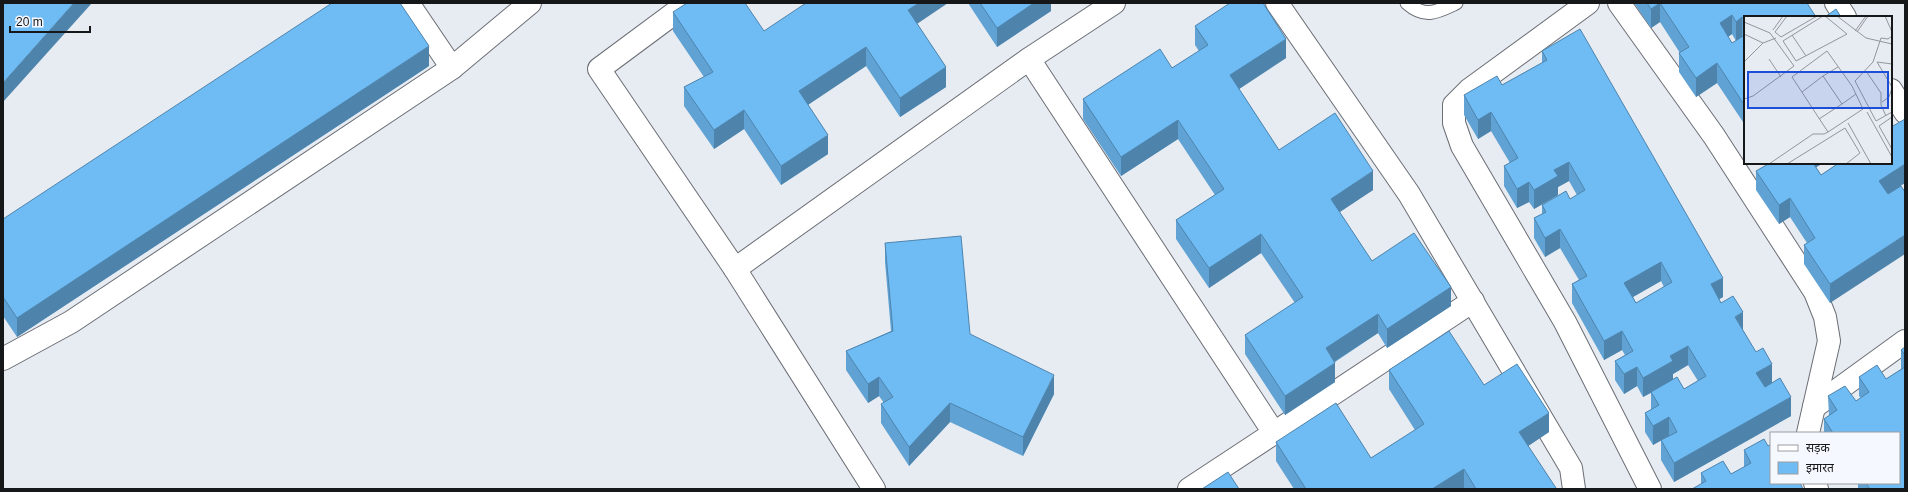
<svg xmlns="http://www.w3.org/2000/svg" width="1908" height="492" viewBox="0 0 1908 492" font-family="Arial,'Noto Sans Devanagari',sans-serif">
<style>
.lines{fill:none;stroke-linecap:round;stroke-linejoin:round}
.service-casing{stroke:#6b6e75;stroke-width:15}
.minor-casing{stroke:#6b6e75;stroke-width:24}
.service{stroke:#fff;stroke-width:13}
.minor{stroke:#fff;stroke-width:22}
.wall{fill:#5fa2d3;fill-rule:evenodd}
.shaded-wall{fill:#4e84ac}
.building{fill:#6fbcf5;stroke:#4e84ac;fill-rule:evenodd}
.inset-road{fill:none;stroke:#93969b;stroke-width:1}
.view{fill:#1d4ed8;fill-opacity:0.15;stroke:#1d4ed8;stroke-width:2}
.inset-edge{fill:none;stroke:#151719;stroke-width:2}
</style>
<rect width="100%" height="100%" fill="#e7ebf2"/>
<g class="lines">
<defs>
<path id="service" d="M1407,3C1425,19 1437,12 1456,3"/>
<g id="minor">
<path d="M408,3L452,68"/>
<path d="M688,3L599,69L735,269L874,489"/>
<path d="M1277,3L1409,194L1571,468L1574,489"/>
<path d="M1588,3L1469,90L1454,105V123L1462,146L1565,322L1650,489"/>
<path d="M1619,3L1714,136L1815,292L1825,317L1829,341L1808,433"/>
<path d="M1836,3L1845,17"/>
<path d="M1029,59L1114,3"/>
<path d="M1891,90L1905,112"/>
<path d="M735,269L1029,59L1274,433L1189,489"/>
<path d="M3,359L71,322L452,68L530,3"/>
<path d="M1814,407L1905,341"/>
<path d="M1274,433L1473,301"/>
<path d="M1815,483L1817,489"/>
</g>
</defs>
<use href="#service" class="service-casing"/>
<use href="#minor" class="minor-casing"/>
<use href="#service" class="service"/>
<use href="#minor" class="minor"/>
</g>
<g class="wall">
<path d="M968,3H1051V11L997,47Z"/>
<path d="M1634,3H1807L1745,17V125L1717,83L1696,97L1679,72V53H1680L1660,22L1651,28ZM1732,34L1736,41L1743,37L1732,43L1728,37Z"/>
<path d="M673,12L764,31L917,24L946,87L900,117L866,66L807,105L828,154L781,185L744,129L714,149L684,106V87L704,77L673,31Z"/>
<path d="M1195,26L1286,58L1239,89L1279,150L1373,190L1339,212L1372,261L1451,306L1387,348L1378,333L1335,362V382L1285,415L1245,354V335L1295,303L1261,253L1209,288L1176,239V220L1215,195L1178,139L1121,176L1083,119V99L1172,68L1199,51L1195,45Z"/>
<path d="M1542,51L1723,297L1719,299L1721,303L1743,330L1791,416L1674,482L1661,460V440L1669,436L1653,445L1645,432V413L1651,410V393L1643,397L1637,386L1624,394L1615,380V361L1625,355L1622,350L1604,360L1572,303V284L1579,280L1560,248L1545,257L1534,238V218L1542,214V205L1570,199L1577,195L1569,181L1558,187V195L1534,209L1529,202L1517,208L1504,186V166L1510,163L1491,131L1478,139L1464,115V95L1502,85L1542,63ZM1661,281L1664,287L1636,303L1633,297ZM1688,365L1698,381L1684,389L1673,380V374Z"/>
<path d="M429,66L17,337L3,316V219Z"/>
<path d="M1770,163H1823L1816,167L1821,175L1837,164L1836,163H1891L1901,186L1830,303L1804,264V245L1807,243L1790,217L1779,224L1756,190V171Z"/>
<path d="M885,243L970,334L1054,394L1023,456L950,422L909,466L881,423V404L884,403L879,396L868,403L846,370V351L891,331L885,262Z"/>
<path d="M1905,347V489H1858V483H1899V433H1824V419L1829,416L1828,396L1856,401L1861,398L1859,396V377L1886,379L1901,369V350Z"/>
<path d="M1389,370L1484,385L1549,432L1528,446L1556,489H1464V488L1462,489H1294L1276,461V442L1371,458L1415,430L1389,389Z"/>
<path d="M1744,450L1771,483L1701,484V473L1731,474L1744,467Z"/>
</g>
<g class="shaded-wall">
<path d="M74,3H92L3,102V83Z"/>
<path d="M919,3H948L908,30V10Z"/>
<path d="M1034,3H1051V11L997,47V28Z"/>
<path d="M1660,3V22L1651,28V9Z"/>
<path d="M1732,15V34L1720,42V23Z"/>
<path d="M1742,17V37L1736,41V22Z"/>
<path d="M1286,39V58L1230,95V75Z"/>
<path d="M429,46V66L17,337V318Z"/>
<path d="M866,47V66L799,111V91Z"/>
<path d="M1717,63V83L1696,97V78Z"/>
<path d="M946,67V87L900,117V98Z"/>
<path d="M744,110V129L714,149V130Z"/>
<path d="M1491,112V131L1478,139V120Z"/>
<path d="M1178,120V139L1121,176V157Z"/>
<path d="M828,135V154L781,185V166Z"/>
<path d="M1569,162V181L1558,187V195L1534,209V190L1554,170Z"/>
<path d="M1807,163H1823L1807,173Z"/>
<path d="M1905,164V183L1879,200V181Z"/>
<path d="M1373,171V190L1331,218V199Z"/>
<path d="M1529,182V202L1517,208V189Z"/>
<path d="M1790,198V217L1779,224V205Z"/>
<path d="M1560,229V248L1545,257V238Z"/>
<path d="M1261,234V253L1209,288V268Z"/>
<path d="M1905,235V254L1830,303V284Z"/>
<path d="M1661,262V281L1624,302V283Z"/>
<path d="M1723,278V297L1711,304V284Z"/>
<path d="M1451,287V306L1387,348V329Z"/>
<path d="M1743,312V331L1735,317Z"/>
<path d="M1378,314V333L1326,367V348Z"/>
<path d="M1622,331V350L1604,360V341Z"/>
<path d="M1688,346V365L1673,374V380L1643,397V378L1670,356Z"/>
<path d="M1335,363V382L1285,415V396Z"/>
<path d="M1772,364V383L1756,392V373Z"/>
<path d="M1637,367V386L1624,394V374Z"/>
<path d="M1054,375V394L1023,456V437Z"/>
<path d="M879,377V396L868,403V384Z"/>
<path d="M1791,397V416L1674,482V463Z"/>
<path d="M950,403V422L909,466V447Z"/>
<path d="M1549,413V432L1519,452V432Z"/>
<path d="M1669,417V436L1653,445V426Z"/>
<path d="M1464,469V488L1462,489H1432Z"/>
</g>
<g class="building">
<path d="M3,3H74L3,83Z"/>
<path d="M332,3H400L429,46L17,318L3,297V219Z"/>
<path d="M687,3H745L764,31L806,3H919L908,10L946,67L900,98L866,47L799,91L828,135L781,166L744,110L714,130L684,87L713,72L673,12Z"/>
<path d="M980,3H1034L997,28Z"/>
<path d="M1230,3H1263L1286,39L1230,75L1279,150L1335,113L1373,171L1331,199L1372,261L1414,233L1451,287L1387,329L1378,314L1326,348L1335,363L1285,396L1245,335L1303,297L1261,234L1209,268L1176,220L1224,189L1178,120L1121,157L1083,99L1160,49L1172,68L1208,45L1195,26Z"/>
<path d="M1647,3H1660L1651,9Z"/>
<path d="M1660,3H1807L1816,17H1745V22L1742,17L1736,22L1732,15L1720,23L1732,43L1745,35V106L1717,63L1696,78L1679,53L1689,47Z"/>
<path d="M1836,9L1841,17H1825Z"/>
<path d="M1580,29L1723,278L1711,284L1721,303L1733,296L1743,312L1735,317L1756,352L1763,348L1772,364L1756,373L1765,387L1780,378L1791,397L1674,463L1661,440L1677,432L1669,417L1653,426L1645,413L1659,405L1651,392L1677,377L1684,389L1706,376L1688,346L1670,356L1673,361L1643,378L1637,367L1624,374L1615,361L1633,351L1622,331L1604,341L1572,284L1587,276L1560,229L1545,238L1534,218L1546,212L1542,205L1566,191L1570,199L1585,190L1569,162L1554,170L1558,176L1534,190L1529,182L1517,189L1504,166L1518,158L1491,112L1478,120L1464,95L1497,76L1502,85L1547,60L1542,51ZM1661,262L1672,282L1636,303L1624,283Z"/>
<path d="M1905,119V164L1879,181L1888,194L1901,186L1905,192V235L1830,284L1804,245L1815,238L1790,198L1779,205L1756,171L1770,163H1813L1821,175L1839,163H1891V123L1893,126Z"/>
<path d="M961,236L970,334L1054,375L1023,437L950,403L909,447L881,404L893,397L879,377L868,384L846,351L893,331L885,243Z"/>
<path d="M1449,331L1484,385L1517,364L1549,413L1519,432L1556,488L1554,489H1476L1464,469L1432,489H1306L1276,442L1336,403L1371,458L1424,424L1389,370Z"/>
<path d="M1905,347V355L1901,350Z"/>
<path d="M1877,365L1886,379L1905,367V489H1870L1866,483H1899V433H1833L1824,419L1837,410L1828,396L1845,386L1856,401L1869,392L1859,377Z"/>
<path d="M1764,439L1768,446L1771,444V483H1800L1803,489H1692L1706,481L1701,473L1723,461L1731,474L1751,463L1744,450Z"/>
<path d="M1228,472L1239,489H1202Z"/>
</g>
<g transform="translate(1744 16)">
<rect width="148" height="148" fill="#e7ebf2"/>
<path class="inset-road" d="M43,0L31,16L37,21L73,0M79,0L39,25L52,45L103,18L81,0M93,0L122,22L148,28M141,0L148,16M0,6L26,17L50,50L9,80L0,83M29,14L39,0M111,15L122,0M113,16L124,0M0,18L19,27M48,19L62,40M148,20L144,23L137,22L129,46L111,65L132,105L148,96M25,43L37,61M0,46L19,27L32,22M133,46L148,71M133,46L148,48M122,55L137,77V89L142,100M79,60L94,51M58,76L79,60L98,88L75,103M138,86L145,81L148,72M98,88L112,78M123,96L148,141M148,101L135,110L148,133M104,107L127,148M25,148L69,118H80L84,116L119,93L108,70L83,35L48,61L84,116M43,148L101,112L116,137L102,148"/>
<path class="view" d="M4,56H144V92H4Z"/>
<rect width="148" height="148" class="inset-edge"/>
</g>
<rect width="1908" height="492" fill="none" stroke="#151719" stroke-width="8"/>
<rect x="1770" y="432" width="130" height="52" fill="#f5f8fe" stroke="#9b9ea2"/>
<rect x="1778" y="445" width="20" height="6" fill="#ffffff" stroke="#9b9ea2"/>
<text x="1806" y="452" font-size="12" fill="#151719">सड़क</text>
<rect x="1778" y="462" width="20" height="12" fill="#6fbcf5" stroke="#9b9ea2"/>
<text x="1806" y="472" font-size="12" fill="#151719">इमारत</text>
<path d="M10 26v6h80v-6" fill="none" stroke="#151719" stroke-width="2"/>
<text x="16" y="26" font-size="12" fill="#151719" stroke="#f5f8fe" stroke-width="3" paint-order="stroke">20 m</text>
</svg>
